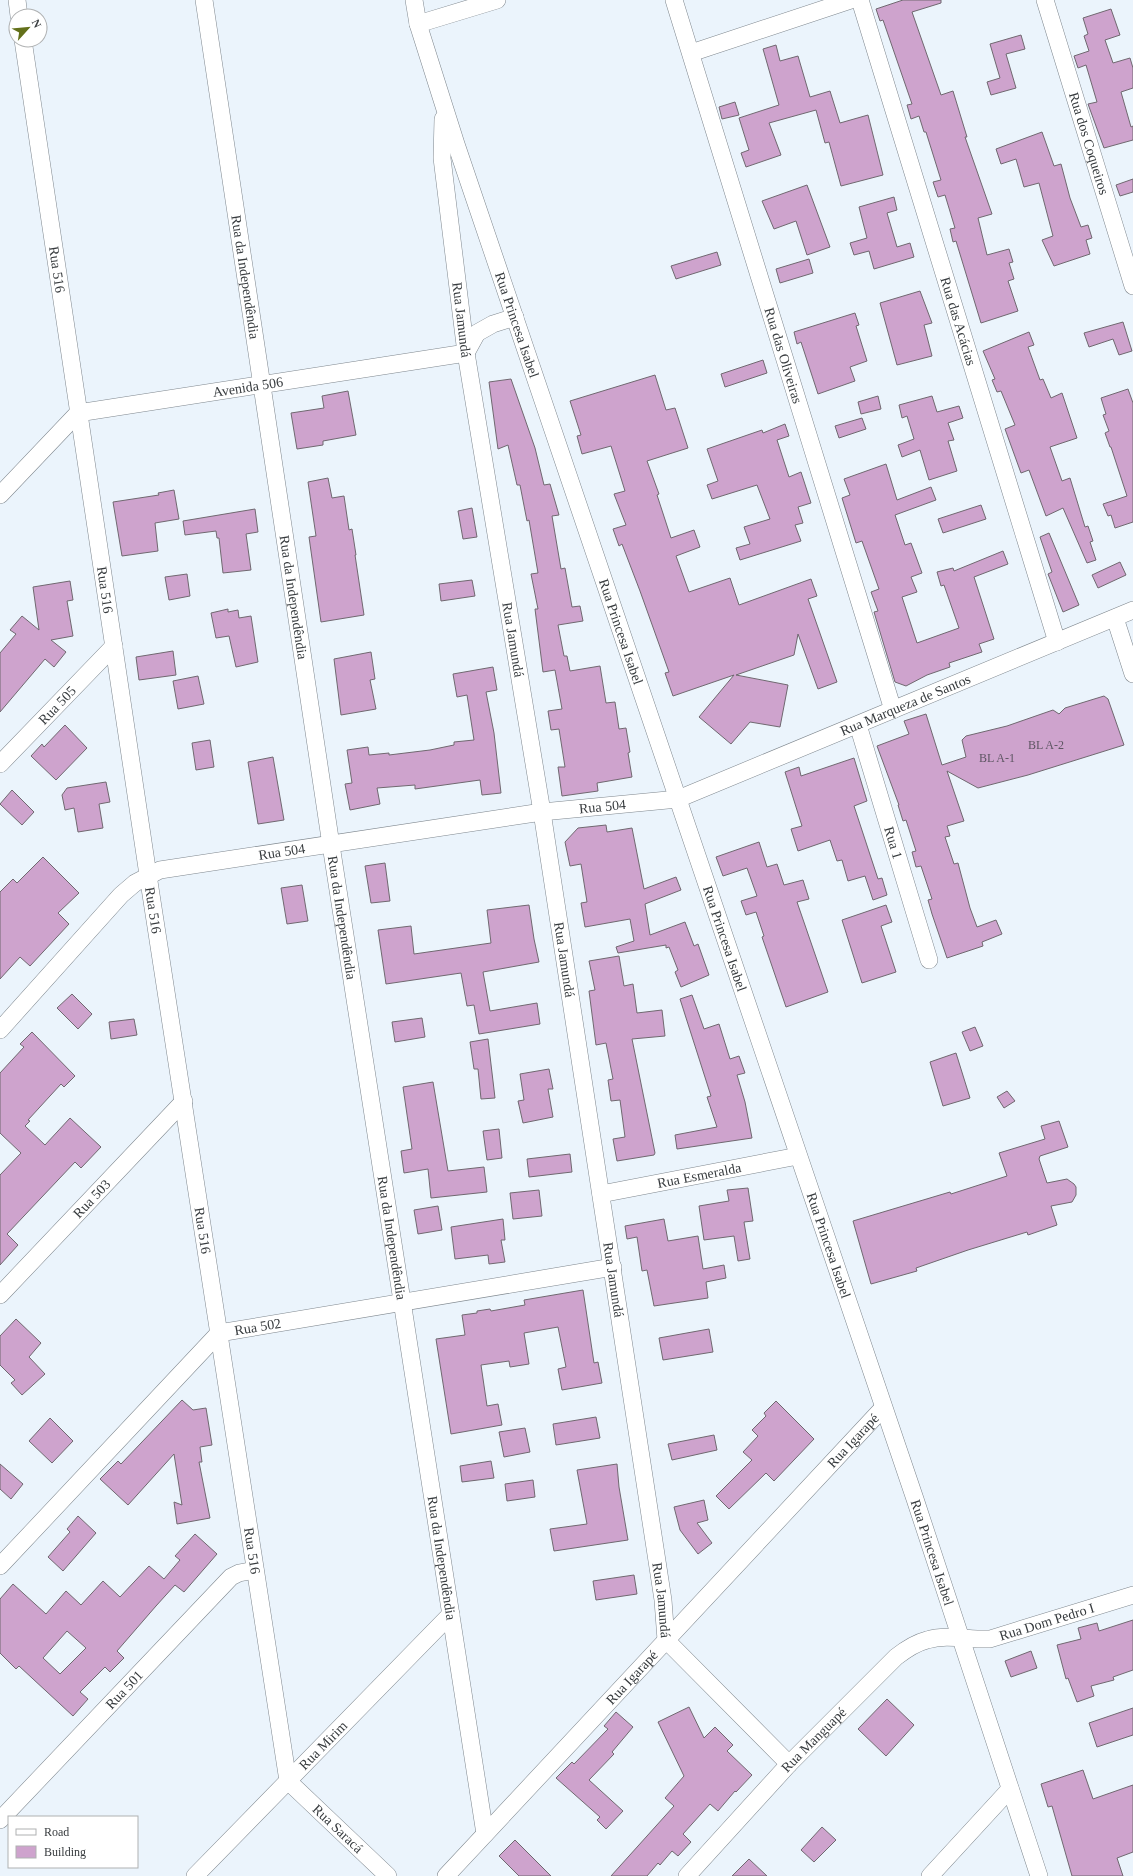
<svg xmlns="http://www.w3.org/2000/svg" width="1133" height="1876" viewBox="0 0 1133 1876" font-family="'Times New Roman',serif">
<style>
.building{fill:#cea3cd;stroke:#706870;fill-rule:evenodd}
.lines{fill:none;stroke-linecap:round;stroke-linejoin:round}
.minor-casing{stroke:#7f878e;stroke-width:18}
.minor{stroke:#fff;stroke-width:17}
.labels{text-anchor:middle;stroke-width:4;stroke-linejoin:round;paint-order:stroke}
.number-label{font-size:12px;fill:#5d5562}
.street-label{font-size:14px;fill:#373b3e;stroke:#fff}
</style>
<rect width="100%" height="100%" fill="#ebf4fc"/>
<g class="building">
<path d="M903,0H941V3L912,12L941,95L953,91L967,137H965L992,214L978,218L987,255L1009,249L1013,262L1009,263L1014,279L1008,281L1018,311L981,323L956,241L953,242L950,229L955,228L945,195L938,197L933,182L941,180L926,132H924L919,116L911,119L907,105L912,104L883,20L880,21L876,9Z"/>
<path d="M1111,9L1120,35L1105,40L1113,63L1130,58L1133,68V88L1121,92L1131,127L1133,126V140L1104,148L1088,104L1097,102L1086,65L1078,68L1074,56L1089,51L1084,36L1088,34L1083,18Z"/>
<path d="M1021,35L1025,49L1006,54L1016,88L991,95L987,82L1000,78L990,44Z"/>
<path d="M776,45L780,61L798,56L810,97L830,91L840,123L868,115L883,175L841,186L829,142L825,143L816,110L769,123L781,155L746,167L741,153L749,150L739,118L779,105L763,49Z"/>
<path d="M735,102L739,115L722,119L719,107Z"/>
<path d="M1042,132L1054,166L1061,164L1070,198L1081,227L1088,225L1092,238L1086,240L1090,254L1054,266L1042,240L1053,236L1039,183L1024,187L1016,159L1001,164L996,149Z"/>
<path d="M1133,179V192L1120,196L1116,185Z"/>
<path d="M807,185L830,247L807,255L796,221L774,229L762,201Z"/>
<path d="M894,197L897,210L887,213L897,247L910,243L914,257L874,269L869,251L854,255L850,243L867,238L859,207Z"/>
<path d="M717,252L721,265L676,279L671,266Z"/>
<path d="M809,259L813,273L780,283L776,269Z"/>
<path d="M920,291L932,323L924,325L932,356L897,365L880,303Z"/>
<path d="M855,313L859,325L856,326L867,361L850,367L855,381L818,394L801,342L797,344L794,332Z"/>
<path d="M1123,322L1132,351L1119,355L1113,339L1089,347L1084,333Z"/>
<path d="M1029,332L1034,345L1028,347L1040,380L1043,379L1051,398L1062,393L1077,438L1050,447L1062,481L1070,478L1085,527L1088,526L1093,541L1090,542L1096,560L1087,563L1063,508L1046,516L1029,470L1021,473L1005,429L1015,425L1001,391L997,392L992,380L995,379L983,351Z"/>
<path d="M763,360L767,373L725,387L721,374Z"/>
<path d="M655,375L666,410L675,408L688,448L647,461L659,494L657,495L671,538L694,530L700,547L676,556L689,592L730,578L739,605L811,579L817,596L808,599L837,682L818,689L798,634L794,655L736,675L788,685L780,727L750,722L731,744L699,717L734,675L673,696L665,673L669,672L640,591L622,544L619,546L613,529L626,525L614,494L625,491L611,446L582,454L577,436L581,435L570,401Z"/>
<path d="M511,379L535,448L544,485L550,484L559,515L552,516L561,569L565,568L572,607L580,606L583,621L558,625L564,656H567L570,671L600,666L606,703L615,702L619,729L626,728L630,752L628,753L632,777L597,783L598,791L562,796L558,767H565L559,729L551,730L548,711L562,709L555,670L543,672L535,609H538L531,574L538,573L529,520L527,521L520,485H517L508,445L498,449L489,382Z"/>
<path d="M1128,389L1133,403V522L1115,528L1111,515L1108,516L1103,504L1127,496L1111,447H1110L1105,433L1109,431L1103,415L1106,414L1101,398Z"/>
<path d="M348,391L356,435L323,441V445L297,449L291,413L324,408L322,396Z"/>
<path d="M878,396L881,409L861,414L858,402Z"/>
<path d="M932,396L937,412L959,406L963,418L948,423L954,440L948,441L957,471L929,480L920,450L902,457L898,445L914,439L907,416L902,418L899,405Z"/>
<path d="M862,418L866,429L839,438L835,426Z"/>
<path d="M785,424L789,436L777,440L789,477L801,472L811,503L798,507L803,523L795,525L801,541L740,560L736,548L750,544L744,527L770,519L757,485L712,499L707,485L718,481L707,449L762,430L763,433Z"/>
<path d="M886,464L897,500L931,487L936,500L895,515L905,545L911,543L922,573L911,577L917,592L902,597L917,643L959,628L944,585L941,586L937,572L953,568L954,571L1003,551L1008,564L974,577L994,639L979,644L982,652L949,663L950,667L927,675L906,686L895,682L874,612L878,611L871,592L879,589L862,541L856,543L842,498L850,495L844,479Z"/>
<path d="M328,478L332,498L344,496L349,530L352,529L356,555H355L364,615L321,622L309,537L316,536L308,482Z"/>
<path d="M174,490L179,519L155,523L158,551L122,556L113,502L159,495L158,493Z"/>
<path d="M981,505L986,519L943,533L938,519Z"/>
<path d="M472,508L477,537L463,539L458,511Z"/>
<path d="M255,509L258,532L246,534L251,570L223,573L219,538H217L216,531L185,535L183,521Z"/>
<path d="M1049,533L1079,605L1063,612L1048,574L1052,572L1040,537Z"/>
<path d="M1120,562L1126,575L1098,588L1092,575Z"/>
<path d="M187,574L190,596L169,600L165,577Z"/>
<path d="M472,580L475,596L441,601L439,584Z"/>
<path d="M70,581L73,600L67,601L73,636L51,640L66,652L54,667L45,659L0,712V653L16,634L10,630L22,616L39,630L33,587Z"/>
<path d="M228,609V612L238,610L239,618L251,616L258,662L236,667L229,636L216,638L211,613Z"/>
<path d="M173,651L176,675L139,680L136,657Z"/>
<path d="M371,652L375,679L370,680L376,709L341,715L334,659Z"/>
<path d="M493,667L497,690L486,692L494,733L501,793L482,795L480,780L415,789V785L377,788L380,804L350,810L345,784L352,783L347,750L368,747L369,755L389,753V755L430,750L454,745V742L474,740L467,695L457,697L453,674Z"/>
<path d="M198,676L204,704L178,709L173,681Z"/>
<path d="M1104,696L1108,699L1124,745L1028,775L978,788L947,771L964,821L947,826L950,836L945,837L954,864L958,863L970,908L977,927L996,920L1002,934L982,942L983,946L947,958L932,914L928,900L932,899L921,866L916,867L912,852L916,851L906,820L903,821L898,805H899L877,746L909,734L904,721L926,714L942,765L966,757L962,740L966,736L1007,726L1053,710L1059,714L1065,708Z"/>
<path d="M65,725L87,748L56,780L31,756L42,744L44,747Z"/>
<path d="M210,740L214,767L196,770L192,743Z"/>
<path d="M273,757L284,820L258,824L248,762Z"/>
<path d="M854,758L867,801L854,806L878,879L882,878L887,895L873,900L865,876L848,881L842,860L837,861L830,840L798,851L791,829L802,826L785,772L799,767L801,776Z"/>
<path d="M106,782L110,802L99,804L103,828L78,832L74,808L65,810L62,795L67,788Z"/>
<path d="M12,790L34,812L22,825L0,804Z"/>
<path d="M606,825L607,832L632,828L644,889L676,877L681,890L645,904L650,935L685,922L694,946L698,944L709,975L681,987L675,972L678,970L669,947L666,948V945L618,953L616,947L634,941L630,919L585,927L581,903L587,902L581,864L570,866L565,842L578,828Z"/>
<path d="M759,842L767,867L777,864L784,885L803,880L809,899L797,902L828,992L786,1007L762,937L764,936L756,912L746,915L741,901L757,896L747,868L723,876L716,857Z"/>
<path d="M43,857L79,893L58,913L69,924L30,966L20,957L0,979V892L13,879L17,883Z"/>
<path d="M385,863L390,901L371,903L365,866Z"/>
<path d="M302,885L308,921L287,924L281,888Z"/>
<path d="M529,905L534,939L539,962L483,972L490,1011L537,1003L540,1024L479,1034L474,1005L467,1006L461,973L386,984L378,930L411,926L414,954L491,943L487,910Z"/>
<path d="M886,905L892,922L881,926L896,972L862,983L842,920Z"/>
<path d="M619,956L624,986L633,984L637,1013L662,1010L665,1036L632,1039L655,1153L654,1155L617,1161L613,1139L625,1137L620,1100L611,1101L608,1080L613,1079L606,1043L596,1045L589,991L595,990L589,961Z"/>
<path d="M72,994L92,1014L78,1029L57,1008Z"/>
<path d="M692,995L704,1029L719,1024L730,1059L739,1056L745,1073L737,1075L745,1102L752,1138L677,1149L675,1135L717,1127L707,1097L711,1096L680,999Z"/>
<path d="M422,1018L425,1037L395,1042L392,1022Z"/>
<path d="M134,1019L137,1035L111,1039L109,1022Z"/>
<path d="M975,1027L983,1046L970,1051L962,1032Z"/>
<path d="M32,1032L75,1076L64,1087L61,1084L28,1120L30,1121L25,1126L45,1145L70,1118L101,1147L81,1168L75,1162L7,1234L18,1245L0,1265V1175L21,1153L0,1133V1073L24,1047L20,1044Z"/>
<path d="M488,1039L495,1098L481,1099L478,1069H474L470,1042Z"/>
<path d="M956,1053L970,1098L943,1106L930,1062Z"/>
<path d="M549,1069L553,1089H548L553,1117L523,1123L518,1101L524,1100L520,1074Z"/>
<path d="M433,1082L448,1171L484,1167L487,1192L431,1198L428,1169L404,1173L401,1151L412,1149L403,1087Z"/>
<path d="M1007,1091L1015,1101L1004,1108L997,1097Z"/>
<path d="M1059,1121L1068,1147L1040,1156L1039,1159L1047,1183L1067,1179L1074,1184L1076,1187V1195L1072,1202L1051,1206L1057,1225L1028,1235L1027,1232L968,1250L916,1268L917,1271L871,1284L853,1221L950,1192L951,1194L1007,1176L999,1153L1045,1139L1041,1126Z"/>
<path d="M499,1129L502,1158L487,1160L483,1131Z"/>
<path d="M570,1154L572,1172L529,1177L527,1159Z"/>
<path d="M748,1188L753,1221L744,1222L750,1259L738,1261L734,1236L704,1240L699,1206L729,1201L727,1190Z"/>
<path d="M539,1190L542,1216L513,1219L510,1193Z"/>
<path d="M438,1206L442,1230L418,1234L414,1210Z"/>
<path d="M503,1219L505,1240H501L505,1262L489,1264L488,1255L455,1259L451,1227Z"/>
<path d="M664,1219L668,1241L698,1236L703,1269L724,1265L726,1278L706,1282L708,1298L654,1306L647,1270L642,1271L637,1237L627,1239L625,1226Z"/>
<path d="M583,1290L594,1363L598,1362L602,1383L562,1390L558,1369L566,1367L558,1327L524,1333L529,1364L510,1367L509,1361L481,1365L487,1406L498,1404L502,1425L451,1434L436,1339L465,1335L462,1315L477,1313V1311L490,1309L491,1311L525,1305L524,1300Z"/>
<path d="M16,1319L41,1343L29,1357L45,1374L22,1395L11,1383L15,1380L0,1365V1336Z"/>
<path d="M709,1329L713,1352L663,1360L659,1338Z"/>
<path d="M182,1400L193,1410L206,1408L212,1445L200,1447L202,1462H199L210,1518L177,1524L174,1502L182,1505L174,1454L128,1505L100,1479L118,1461L121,1464Z"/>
<path d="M776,1401L814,1439L774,1481L766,1473L729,1509L716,1496L752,1460L743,1452L758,1436L752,1430L766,1416L764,1413Z"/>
<path d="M596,1417L600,1438L556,1445L553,1424Z"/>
<path d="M50,1418L73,1441L52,1463L29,1441Z"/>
<path d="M525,1428L530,1452L504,1457L499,1432Z"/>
<path d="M714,1435L717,1450L672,1460L668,1444Z"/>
<path d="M491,1461L494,1478L462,1482L460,1466Z"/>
<path d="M0,1464L23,1484L11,1499L0,1489Z"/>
<path d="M617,1464L619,1487L628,1540L554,1551L550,1529L587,1524L577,1470Z"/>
<path d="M533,1480L535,1497L507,1501L505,1484Z"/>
<path d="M704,1500L708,1520L697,1523L712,1543L698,1554L680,1530L674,1507Z"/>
<path d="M78,1516L96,1533L63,1571L48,1557L70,1532L67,1529Z"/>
<path d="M195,1534L217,1554L184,1592L175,1585L156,1606L117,1651L124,1658L110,1672L105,1667L80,1692L88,1699L73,1716L19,1666L16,1669L0,1653V1599L13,1584L46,1614L66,1591L81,1605L103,1581L120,1597L149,1566L164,1579L180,1560L175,1556ZM67,1631L86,1648L60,1674L43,1658Z"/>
<path d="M634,1575L637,1594L596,1600L593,1581Z"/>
<path d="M1133,1620V1670L1113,1677L1114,1680L1091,1686L1094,1696L1077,1702L1068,1678L1066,1679L1057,1645L1081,1639L1078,1628L1097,1623L1099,1631Z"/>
<path d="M1031,1651L1037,1668L1011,1677L1005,1661Z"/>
<path d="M887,1699L914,1725L886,1756L858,1729Z"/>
<path d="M689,1707L704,1738L715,1727L733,1745L727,1751L752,1775L736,1792L735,1791L718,1811L710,1804L683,1834L691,1842L678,1856L672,1851L660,1865L658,1863L647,1876H611L674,1806L665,1798L684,1776L658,1722Z"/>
<path d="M1133,1708V1735L1097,1747L1089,1723Z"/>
<path d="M616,1712L633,1727L612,1752L614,1754L589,1780L623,1811L606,1829L597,1820L600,1817L556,1778L572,1762L574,1764L608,1729L604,1726Z"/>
<path d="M1083,1770L1093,1799L1133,1785V1852L1117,1858L1123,1876H1072L1052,1806L1048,1807L1041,1784Z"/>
<path d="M822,1827L836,1840L814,1862L801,1850Z"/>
<path d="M515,1840L551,1876H519L499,1856Z"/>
<path d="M749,1859L767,1876H732Z"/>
</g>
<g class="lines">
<defs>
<g id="minor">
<path d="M17,0L19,16"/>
<path id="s1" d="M204,0L331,845L485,1834"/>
<path id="s2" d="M414,0L418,24L456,144L915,1499L1039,1876"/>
<path id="s3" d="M674,0L893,710"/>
<path id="s4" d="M860,0L1057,642"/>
<path id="s5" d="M1045,0L1133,286"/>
<path d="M418,24L497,0"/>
<path id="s6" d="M23,40L148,875L288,1781L388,1876"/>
<path d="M691,53L851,0"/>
<path id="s7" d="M443,119L442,158L466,353L542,812L663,1600L666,1640L789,1764"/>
<path id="s8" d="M0,495L78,413L466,353L477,333L493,324L515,317"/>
<path d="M1115,618L1133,674"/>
<path id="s9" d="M858,725L929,960"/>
<path id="s10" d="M0,764L114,646"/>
<path id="s11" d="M0,1030L121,895L135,883L160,870L542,812L678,799L1133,610"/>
<path id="s12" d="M601,1194L798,1156"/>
<path id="s13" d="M0,1295L184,1101"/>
<path id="s14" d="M0,1566L219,1333L613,1267"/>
<path id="s15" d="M0,1820L231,1577L239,1573L255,1570"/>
<path id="s16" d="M195,1876L451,1614"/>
<path id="s17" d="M446,1876L883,1408"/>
<path id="s18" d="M687,1876L789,1764L896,1657C905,1650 915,1643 927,1640C947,1634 969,1640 990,1639L1133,1595"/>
<path d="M930,1876L1010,1789"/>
</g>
</defs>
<use href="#minor" class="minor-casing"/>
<use href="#minor" class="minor"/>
</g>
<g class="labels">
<g class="number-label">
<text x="1046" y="749">BL A-2</text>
<text x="997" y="762">BL A-1</text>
</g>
<g class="street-label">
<text dy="5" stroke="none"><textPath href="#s5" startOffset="150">Rua dos Coqueiros</textPath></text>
<text dy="5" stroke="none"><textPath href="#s6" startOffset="232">Rua 516</textPath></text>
<text dy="5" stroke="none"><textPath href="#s1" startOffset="280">Rua da Independêndia</textPath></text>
<text dy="5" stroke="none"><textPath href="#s7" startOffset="202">Rua Jamundá</textPath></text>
<text dy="5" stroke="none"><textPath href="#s4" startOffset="336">Rua das Acácias</textPath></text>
<text dy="5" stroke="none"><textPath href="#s2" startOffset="341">Rua Princesa Isabel</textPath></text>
<text dy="5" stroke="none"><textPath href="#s3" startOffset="372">Rua das Oliveiras</textPath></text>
<text dy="5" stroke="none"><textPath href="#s8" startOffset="285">Avenida 506</textPath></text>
<text dy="5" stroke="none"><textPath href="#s6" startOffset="556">Rua 516</textPath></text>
<text dy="5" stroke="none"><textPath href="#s1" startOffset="604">Rua da Independêndia</textPath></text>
<text dy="5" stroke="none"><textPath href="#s2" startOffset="665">Rua Princesa Isabel</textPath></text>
<text dy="5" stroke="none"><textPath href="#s7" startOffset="526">Rua Jamundá</textPath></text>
<text dy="5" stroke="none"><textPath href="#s10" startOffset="82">Rua 505</textPath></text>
<text dy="5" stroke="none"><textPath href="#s11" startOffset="997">Rua Marqueza de Santos</textPath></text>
<text dy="5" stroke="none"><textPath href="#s11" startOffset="675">Rua 504</textPath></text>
<text dy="5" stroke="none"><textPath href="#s9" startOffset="123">Rua 1</textPath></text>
<text dy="5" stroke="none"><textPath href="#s11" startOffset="351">Rua 504</textPath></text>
<text dy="5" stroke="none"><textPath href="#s6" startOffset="880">Rua 516</textPath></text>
<text dy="5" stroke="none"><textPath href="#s1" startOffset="928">Rua da Independêndia</textPath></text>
<text dy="5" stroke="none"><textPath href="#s2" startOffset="989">Rua Princesa Isabel</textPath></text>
<text dy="5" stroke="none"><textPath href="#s7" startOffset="850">Rua Jamundá</textPath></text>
<text dy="5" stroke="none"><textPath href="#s12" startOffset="100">Rua Esmeralda</textPath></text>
<text dy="5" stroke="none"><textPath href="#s13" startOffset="133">Rua 503</textPath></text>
<text dy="5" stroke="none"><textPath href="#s6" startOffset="1204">Rua 516</textPath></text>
<text dy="5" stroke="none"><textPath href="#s1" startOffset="1252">Rua da Independêndia</textPath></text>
<text dy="5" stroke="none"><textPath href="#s2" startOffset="1313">Rua Princesa Isabel</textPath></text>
<text dy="5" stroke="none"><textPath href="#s7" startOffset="1174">Rua Jamundá</textPath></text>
<text dy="5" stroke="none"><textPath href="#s14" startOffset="359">Rua 502</textPath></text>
<text dy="5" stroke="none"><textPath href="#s17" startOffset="596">Rua Igarapé</textPath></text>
<text dy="5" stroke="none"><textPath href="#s6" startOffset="1528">Rua 516</textPath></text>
<text dy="5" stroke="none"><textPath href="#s2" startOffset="1637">Rua Princesa Isabel</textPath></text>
<text dy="5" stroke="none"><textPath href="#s1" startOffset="1576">Rua da Independêndia</textPath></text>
<text dy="5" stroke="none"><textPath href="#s7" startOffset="1498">Rua Jamundá</textPath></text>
<text dy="5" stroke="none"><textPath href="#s18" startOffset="461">Rua Dom Pedro I</textPath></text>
<text dy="5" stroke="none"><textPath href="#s17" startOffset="272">Rua Igarapé</textPath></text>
<text dy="5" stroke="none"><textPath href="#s15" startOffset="180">Rua 501</textPath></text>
<text dy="5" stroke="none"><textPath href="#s18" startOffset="186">Rua Manguapé</textPath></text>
<text dy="5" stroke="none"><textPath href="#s16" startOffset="183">Rua Mirim</textPath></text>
<text dy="5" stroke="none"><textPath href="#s6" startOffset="1830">Rua Saracá</textPath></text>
</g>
</g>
<rect x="8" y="1816" width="130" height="52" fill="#ffffff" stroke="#afb1b2"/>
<rect x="16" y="1829" width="20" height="6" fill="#ffffff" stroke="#afb1b2"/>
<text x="44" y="1836" font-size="12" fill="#373b3e">Road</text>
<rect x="16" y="1846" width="20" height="12" fill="#cea3cd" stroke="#afb1b2"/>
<text x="44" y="1856" font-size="12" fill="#373b3e">Building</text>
<g transform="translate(28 28) rotate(63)"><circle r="19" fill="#ffffff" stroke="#afb1b2"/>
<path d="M0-3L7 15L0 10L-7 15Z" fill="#63701a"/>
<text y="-6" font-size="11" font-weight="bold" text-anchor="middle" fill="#373b3e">N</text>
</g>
</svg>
